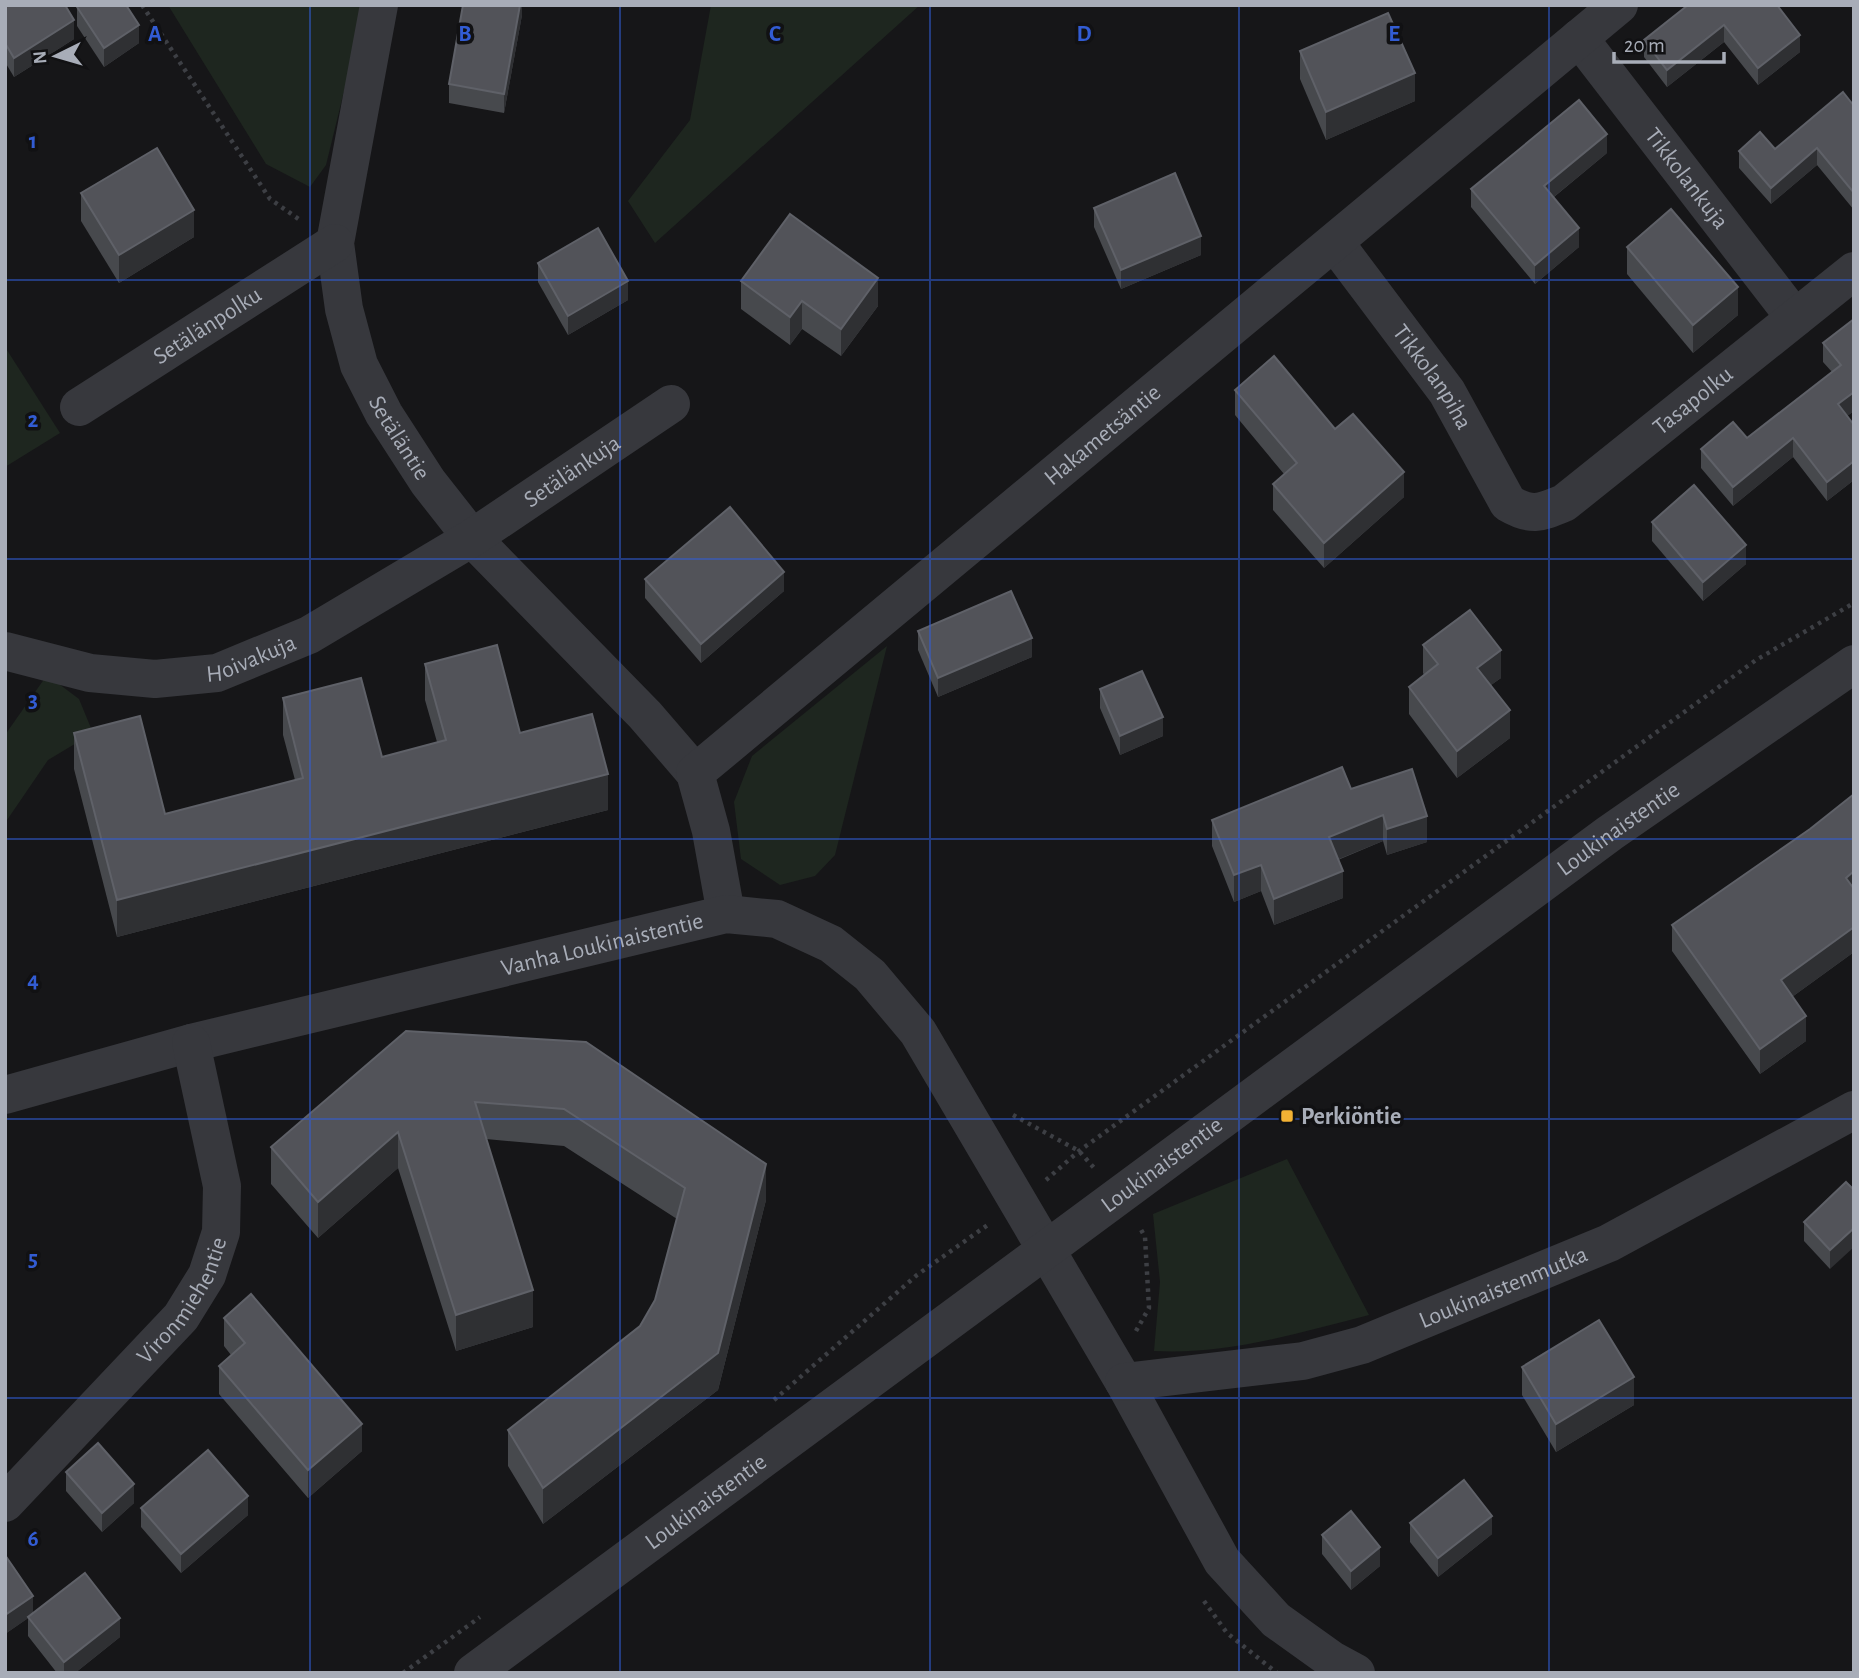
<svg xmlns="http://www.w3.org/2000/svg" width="1859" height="1678" viewBox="0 0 1859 1678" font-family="'Alegreya Sans',sans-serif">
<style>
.green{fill:#1e261f}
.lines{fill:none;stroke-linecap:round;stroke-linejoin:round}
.path{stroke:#3d3f44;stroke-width:4.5;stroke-dasharray:3.5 5;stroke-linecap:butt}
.minor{stroke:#37383d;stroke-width:38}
.tertiary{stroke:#37383d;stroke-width:38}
.wall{fill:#47494d}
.shaded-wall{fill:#2f3033}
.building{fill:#525359;stroke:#5f6168;stroke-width:2}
.grid{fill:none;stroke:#325cd3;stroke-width:2;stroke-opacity:0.55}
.poi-dot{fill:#f2b134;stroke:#111113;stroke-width:2.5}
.labels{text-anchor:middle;stroke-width:7;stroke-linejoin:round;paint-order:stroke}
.street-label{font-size:24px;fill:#a8adb8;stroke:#111113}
.poi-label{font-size:24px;font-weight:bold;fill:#a8adb8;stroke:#111113;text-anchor:start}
.grid-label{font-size:23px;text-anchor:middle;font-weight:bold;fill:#325cd3;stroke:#111113;stroke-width:7;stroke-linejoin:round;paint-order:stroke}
</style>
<rect width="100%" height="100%" fill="#161618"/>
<g class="green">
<path d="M168,5H365L326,165L310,187L266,164Z"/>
<path d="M711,5H920L655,243L628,201L690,120Z"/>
<path d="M5,347L60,433L5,467Z"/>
<path d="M887,646L835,855L815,876L780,885L741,859L734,802L752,756Z"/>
<path d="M47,675L79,699L93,733L48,760L5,823V735Z"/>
<path d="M1287,1159L1369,1315C1298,1333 1228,1355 1154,1351L1160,1282L1153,1214Z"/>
</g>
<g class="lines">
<g class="path">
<path d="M142,5L270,199L300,220"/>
<path d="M1013,1115L1079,1151L1095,1169"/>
<path d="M1046,1180L1079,1151L1756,660L1854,603"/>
<path d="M1136,1331L1149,1308L1145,1237L1139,1226"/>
<path d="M774,1400L917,1275L989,1224"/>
<path d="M1204,1601L1227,1633L1277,1673"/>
<path d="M403,1673L480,1617"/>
</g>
<g class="minor">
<path id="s1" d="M379,5L335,243L344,309L359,365L384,414L428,482L472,538L645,715L695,773"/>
<path id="s2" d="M1579,38L1795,318"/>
<path id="s3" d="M1335,243L1447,392L1508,503C1532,517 1540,513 1564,503L1854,271"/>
<path id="s4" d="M79,407L335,243"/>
<path id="s5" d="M5,651L90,673L155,679L217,673L309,635L472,538L671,404"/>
<path id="s6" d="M726,914L711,831L695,773L1619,5"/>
<path id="s7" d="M5,1095L191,1043L726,914L777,919L831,944L870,975L918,1032L1124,1382L1222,1561L1276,1620L1332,1660L1356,1673"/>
<path id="s8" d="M1124,1382L1303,1361L1362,1345L1609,1243L1854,1110"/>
<path id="s9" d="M5,1503L181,1317L207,1275L221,1232L222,1186L191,1043"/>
</g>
<path class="tertiary" id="s10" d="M473,1673L1610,833L1854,664"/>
</g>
<g class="wall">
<path d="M5,5L74,39L14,77L5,62Z"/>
<path d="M522,5V15L504,113L449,103V84Z"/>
<path d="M1688,5L1800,52L1758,85L1724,42L1667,87L1644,57V40Z"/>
<path d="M77,7L139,43L104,67L77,26Z"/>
<path d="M1300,51L1415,101L1326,140L1300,79Z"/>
<path d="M1854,106V210L1817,165L1771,204L1739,168V151L1775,149Z"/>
<path d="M1607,153L1554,197L1579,247L1535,284L1471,207V189Z"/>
<path d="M81,193L194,237L119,283L81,221Z"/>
<path d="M1094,208L1201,255L1121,289L1094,227Z"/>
<path d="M1627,247L1738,315L1693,353L1627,274Z"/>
<path d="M538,263L628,300L568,335L538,282Z"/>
<path d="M741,281L878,306L841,356L802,329L790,345L741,309Z"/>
<path d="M1854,319V411L1847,416L1854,425V480L1827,501L1793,457L1733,506L1701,468V449L1747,438L1832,372L1823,362V343Z"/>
<path d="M1235,390L1335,429L1404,497L1324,568L1273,510V484L1284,474L1235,415Z"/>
<path d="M1652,522L1746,564L1703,601L1652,541Z"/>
<path d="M645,579L784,591L701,663L645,598Z"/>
<path d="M918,631L1032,657L938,697L918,650Z"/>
<path d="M1423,645L1501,678L1491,685L1510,738L1457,778L1409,714V687L1424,675L1423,673Z"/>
<path d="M425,664L520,733L608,810L117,937L74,769V733L165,814L295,780L283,735V698L382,757L437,742L425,700Z"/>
<path d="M1100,689L1163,736L1120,755L1100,708Z"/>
<path d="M1351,789L1427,842L1387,855L1383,841L1338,860L1343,898L1274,925L1261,891L1234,902L1212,846V820Z"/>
<path d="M1854,794V952L1792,997L1806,1041L1760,1074L1672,951V925L1810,829Z"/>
<path d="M406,1031L766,1200L718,1390L543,1524L508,1466V1430L640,1326L655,1300L677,1219L564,1146L486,1139L533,1327L456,1351L398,1168L318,1238L271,1184V1147Z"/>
<path d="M1846,1182L1830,1269L1804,1241V1222Z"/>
<path d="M224,1318L362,1451L308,1498L219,1394V1366L231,1355L224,1346Z"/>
<path d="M1522,1367L1634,1405L1556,1452L1522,1395Z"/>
<path d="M66,1472L134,1503L102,1532L66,1491Z"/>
<path d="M141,1508L248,1515L181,1573L141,1527Z"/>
<path d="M1410,1523L1492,1534L1438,1577L1410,1542Z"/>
<path d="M1322,1535L1380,1566L1351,1590L1322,1554Z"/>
<path d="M5,1555L33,1613L120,1637L75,1673H57L28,1636V1618L5,1634Z"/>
</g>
<g class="shaded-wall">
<path d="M520,5H522V15L504,113V94Z"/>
<path d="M74,20V39L14,77V58Z"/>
<path d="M139,25V43L104,67V48Z"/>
<path d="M1724,25V42L1667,87V70Z"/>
<path d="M1800,35V52L1758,85V68Z"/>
<path d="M1415,73V101L1326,140V112Z"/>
<path d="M1607,134V153L1544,205V186Z"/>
<path d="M1817,148V165L1771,204V188Z"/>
<path d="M194,210V237L119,283V255Z"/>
<path d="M1579,228V247L1535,284V265Z"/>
<path d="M1201,236V255L1121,289V270Z"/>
<path d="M878,278V306L841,356V329Z"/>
<path d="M628,281V300L568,335V316Z"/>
<path d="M1738,287V315L1693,353V325Z"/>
<path d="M802,301V329L790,345V317Z"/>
<path d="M1854,392V411L1838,423V404Z"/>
<path d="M1793,438V457L1733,506V487Z"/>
<path d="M1854,461V480L1827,501V482Z"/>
<path d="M1404,472V497L1324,568V543Z"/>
<path d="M1746,545V564L1703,601V582Z"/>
<path d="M784,572V591L701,663V644Z"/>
<path d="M1032,638V657L938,697V678Z"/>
<path d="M1501,650V678L1477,695V668Z"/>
<path d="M1510,710V738L1457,778V751Z"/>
<path d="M1163,717V736L1120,755V736Z"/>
<path d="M608,774V810L117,937V900Z"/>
<path d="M1383,815V841L1329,863V837Z"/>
<path d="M1427,816V842L1387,855V829Z"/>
<path d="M1261,865V891L1234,902V875Z"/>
<path d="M1343,871V898L1274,925V899Z"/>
<path d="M1854,871V897L1846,878Z"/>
<path d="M1854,927V952L1781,1005V980Z"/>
<path d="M1806,1016V1041L1760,1074V1049Z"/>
<path d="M398,1132V1168L318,1238V1202Z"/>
<path d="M766,1164V1200L718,1390L543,1524V1488Z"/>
<path d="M1854,1228V1247L1830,1269V1250Z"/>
<path d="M533,1290V1327L456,1351V1315Z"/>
<path d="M1634,1377V1405L1556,1452V1424Z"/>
<path d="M362,1424V1451L308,1498V1470Z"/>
<path d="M134,1484V1503L102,1532V1513Z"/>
<path d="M248,1496V1515L181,1573V1554Z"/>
<path d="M1492,1516V1534L1438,1577V1558Z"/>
<path d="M1380,1547V1566L1351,1590V1571Z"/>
<path d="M33,1596V1615L5,1634V1615Z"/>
<path d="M120,1618V1637L75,1673H64V1662Z"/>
</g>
<g class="building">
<path d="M5,5H65L74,20L14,58L5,43Z"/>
<path d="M79,5H126L139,25L104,48L77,7Z"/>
<path d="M463,5H520L504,94L449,84Z"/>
<path d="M1688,5H1777L1800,35L1758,68L1724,25L1667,70L1644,40Z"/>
<path d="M1388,13L1415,73L1326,112L1300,51Z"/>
<path d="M1843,92L1854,106V193L1817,148L1771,188L1739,151L1760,132L1775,149Z"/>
<path d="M1579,100L1607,134L1544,186L1579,228L1535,265L1471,189Z"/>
<path d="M157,148L194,210L119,255L81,193Z"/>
<path d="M1175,173L1201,236L1121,270L1094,208Z"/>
<path d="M1671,209L1738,287L1693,325L1627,247Z"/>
<path d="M790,214L878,278L841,329L802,301L790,317L741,281Z"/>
<path d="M598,228L628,281L568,316L538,263Z"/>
<path d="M1854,319V392L1838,404L1854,425V461L1827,482L1793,438L1733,487L1701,449L1733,422L1747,438L1841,365L1823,343Z"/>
<path d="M1274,356L1335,429L1353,414L1404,472L1324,543L1273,484L1297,463L1235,390Z"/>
<path d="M1694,485L1746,545L1703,582L1652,522Z"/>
<path d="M730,507L784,572L701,644L645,579Z"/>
<path d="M1011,591L1032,638L938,678L918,631Z"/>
<path d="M1470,610L1501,650L1477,668L1510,710L1457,751L1409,687L1438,664L1423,645Z"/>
<path d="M497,645L520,733L592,714L608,774L117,900L74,733L140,716L165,814L303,778L283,698L361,678L382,757L446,740L425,664Z"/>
<path d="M1142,671L1163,717L1120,736L1100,689Z"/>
<path d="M1342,767L1351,789L1412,769L1427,816L1387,829L1383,815L1329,837L1343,871L1274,899L1261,865L1234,875L1212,820Z"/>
<path d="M1854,794V871L1846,878L1854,889V927L1781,980L1806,1016L1760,1049L1672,925L1810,829Z"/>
<path d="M406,1031L586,1042L766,1164L718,1353L543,1488L508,1430L640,1326L655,1300L685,1188L564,1109L475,1102L533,1290L456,1315L398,1132L318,1202L271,1147Z"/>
<path d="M1846,1182L1854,1190V1228L1830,1250L1804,1222Z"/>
<path d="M251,1294L362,1424L308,1470L219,1366L245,1343L224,1318Z"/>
<path d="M1599,1320L1634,1377L1556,1424L1522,1367Z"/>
<path d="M98,1443L134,1484L102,1513L66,1472Z"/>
<path d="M208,1450L248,1496L181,1554L141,1508Z"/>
<path d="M1464,1480L1492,1516L1438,1558L1410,1523Z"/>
<path d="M1351,1511L1380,1547L1351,1571L1322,1535Z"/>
<path d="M5,1555L33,1596L5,1615Z"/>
<path d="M85,1573L120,1618L64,1662L28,1617Z"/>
</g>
<path class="grid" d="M310,5V1673M620,5V1673M930,5V1673M1239,5V1673M1549,5V1673M5,280H1854M5,559H1854M5,839H1854M5,1119H1854M5,1398H1854"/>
<rect class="poi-dot" x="1280" y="1109" width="14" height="14" rx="3.5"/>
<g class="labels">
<g class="street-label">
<text dy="8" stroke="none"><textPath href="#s2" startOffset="177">Tikkolankuja</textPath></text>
<text dy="8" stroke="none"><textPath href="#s4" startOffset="152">Setälänpolku</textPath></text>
<text dy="8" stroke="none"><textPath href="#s3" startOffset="166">Tikkolanpiha</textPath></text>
<text dy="8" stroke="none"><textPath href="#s3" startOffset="537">Tasapolku</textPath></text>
<text dy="8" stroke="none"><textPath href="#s1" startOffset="450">Setäläntie</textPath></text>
<text dy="8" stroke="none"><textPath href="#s6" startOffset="674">Hakametsäntie</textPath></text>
<text dy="8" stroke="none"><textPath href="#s5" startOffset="625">Setälänkuja</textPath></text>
<text dy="8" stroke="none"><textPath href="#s5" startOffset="252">Hoivakuja</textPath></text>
<text dy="8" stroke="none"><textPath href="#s10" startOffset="1423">Loukinaistentie</textPath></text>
<text dy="8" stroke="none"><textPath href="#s7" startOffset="616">Vanha Loukinaistentie</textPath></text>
<text dy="8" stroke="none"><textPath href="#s10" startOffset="856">Loukinaistentie</textPath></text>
<text dy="8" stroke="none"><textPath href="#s8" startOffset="394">Loukinaistenmutka</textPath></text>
<text dy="8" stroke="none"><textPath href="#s9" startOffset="271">Vironmiehentie</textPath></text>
<text dy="8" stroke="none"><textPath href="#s10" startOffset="289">Loukinaistentie</textPath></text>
</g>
<g class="poi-label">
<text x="1301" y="1124">Perkiöntie</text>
</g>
</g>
<g class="grid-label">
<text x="155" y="41">A</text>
<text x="465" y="41">B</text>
<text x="775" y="41">C</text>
<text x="1084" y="41">D</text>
<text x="1394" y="41">E</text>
<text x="33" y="148">1</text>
<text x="33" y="427">2</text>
<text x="33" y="707">3</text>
<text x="33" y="987">4</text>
<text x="33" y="1266">5</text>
<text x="33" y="1546">6</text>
</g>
<rect width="1859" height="1678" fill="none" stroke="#a8adb8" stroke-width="14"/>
<g transform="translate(56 56) rotate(265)" stroke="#111113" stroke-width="5" paint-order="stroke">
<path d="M0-5L12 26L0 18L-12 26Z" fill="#a8adb8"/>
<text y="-10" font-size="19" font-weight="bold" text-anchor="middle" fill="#a8adb8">N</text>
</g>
<path d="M1614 52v10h110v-10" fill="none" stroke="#a8adb8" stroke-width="3.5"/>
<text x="1624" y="52" font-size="21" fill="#a8adb8" stroke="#111113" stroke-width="5" paint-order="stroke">20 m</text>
</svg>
